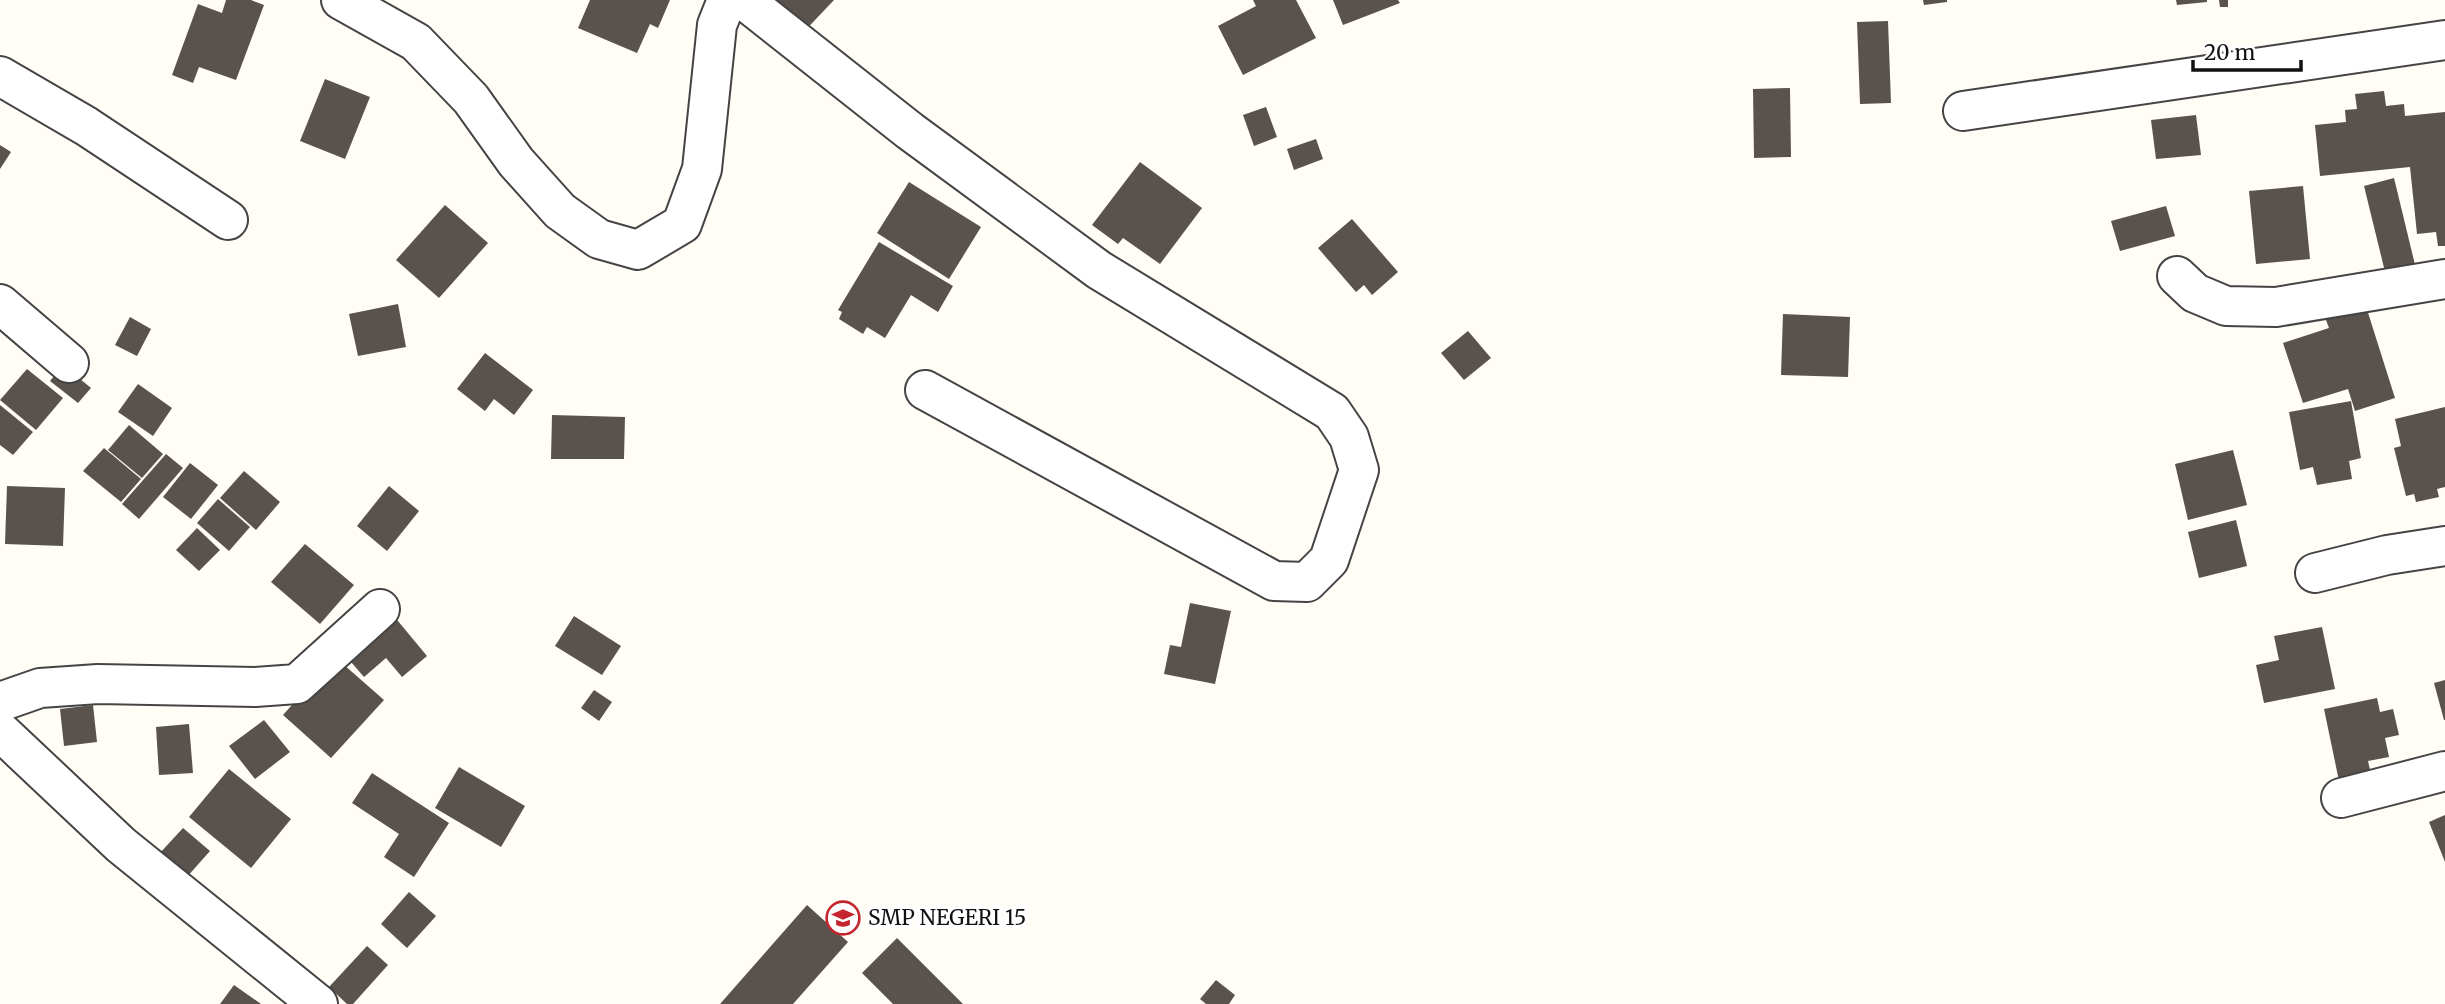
<svg xmlns="http://www.w3.org/2000/svg" width="2445" height="1004" viewBox="0 0 2445 1004" font-family="Merriweather,serif">
<style>
.building{fill:#5a524d}
.lines{fill:none;stroke-linecap:round;stroke-linejoin:round}
.minor-casing{stroke:#444;stroke-width:42}
.minor{stroke:#fff;stroke-width:38}
.labels{text-anchor:middle;stroke-width:7;stroke-linejoin:round;paint-order:stroke}
.poi-label{font-size:21px;fill:#111;stroke:#fff;text-anchor:start}
</style>
<rect width="100%" height="100%" fill="#fffdf5"/>
<g class="building">
<path d="M226,0H251L264,5L236,80L199,67L193,83L172,75L198,4L222,13Z"/>
<path d="M590,0H670L658,28L650,24L637,53L578,28Z"/>
<path d="M757,0H834L798,38Z"/>
<path d="M1253,0H1296L1316,38L1243,75L1218,26L1256,6Z"/>
<path d="M1333,0H1398L1400,3L1343,25Z"/>
<path d="M1923,0H1947V2L1924,5Z"/>
<path d="M2176,0H2207V2L2177,5Z"/>
<path d="M2219,0H2228V7H2220Z"/>
<path d="M1888,21L1891,103L1860,104L1857,22Z"/>
<path d="M325,79L370,97L345,159L300,141Z"/>
<path d="M1790,88L1791,157L1754,158L1753,89Z"/>
<path d="M2384,91L2386,106L2404,104L2405,116L2445,112V246H2438L2436,232L2417,234L2410,167L2320,176L2315,125L2346,122L2345,110L2357,109L2355,94Z"/>
<path d="M1266,107L1277,137L1254,146L1243,115Z"/>
<path d="M2196,115L2201,155L2156,159L2151,120Z"/>
<path d="M1316,139L1323,159L1294,170L1287,149Z"/>
<path d="M0,145L11,152L0,169Z"/>
<path d="M1140,162L1202,208L1160,264L1123,238L1118,244L1092,225Z"/>
<path d="M2394,178L2417,273L2387,280L2364,186Z"/>
<path d="M909,182L981,227L949,279L877,233Z"/>
<path d="M2303,186L2310,259L2256,264L2249,191Z"/>
<path d="M445,205L488,243L439,298L396,260Z"/>
<path d="M2166,206L2175,236L2120,251L2111,221Z"/>
<path d="M1352,219L1398,272L1372,295L1364,285L1356,292L1318,248Z"/>
<path d="M879,242L953,286L938,312L911,295L885,338L867,327L863,334L839,319L842,312L838,310Z"/>
<path d="M2364,300L2395,398L2355,411L2348,389L2303,403L2283,343L2329,328L2323,312Z"/>
<path d="M398,304L406,347L358,356L349,314Z"/>
<path d="M1783,314L1850,317L1848,377L1781,375Z"/>
<path d="M130,317L151,329L137,356L115,345Z"/>
<path d="M1468,331L1491,358L1464,380L1441,353Z"/>
<path d="M485,353L533,390L514,415L494,399L485,411L457,389Z"/>
<path d="M63,365L91,388L78,403L50,381Z"/>
<path d="M27,369L63,398L36,430L0,400Z"/>
<path d="M138,384L172,408L153,436L118,412Z"/>
<path d="M2351,401L2361,458L2349,461L2352,479L2317,485L2313,467L2300,470L2289,412Z"/>
<path d="M0,405L33,432L13,455L0,445Z"/>
<path d="M2445,407V487L2437,489L2439,497L2416,502L2414,494L2406,496L2394,448L2401,446L2395,419Z"/>
<path d="M552,415L625,417L624,459H551Z"/>
<path d="M129,425L163,454L142,478L108,450Z"/>
<path d="M104,448L141,479L121,502L83,471Z"/>
<path d="M2233,450L2247,505L2188,520L2175,464Z"/>
<path d="M166,454L183,468L139,519L122,504Z"/>
<path d="M190,463L218,485L191,519L163,497Z"/>
<path d="M244,471L280,502L256,530L220,498Z"/>
<path d="M7,486L65,488L63,546L5,544Z"/>
<path d="M389,486L419,511L387,551L357,526Z"/>
<path d="M218,499L250,527L229,551L197,523Z"/>
<path d="M2236,520L2247,566L2199,578L2188,532Z"/>
<path d="M197,528L220,550L199,571L176,550Z"/>
<path d="M305,544L354,585L320,624L271,582Z"/>
<path d="M1190,603L1231,611L1215,684L1164,674L1170,645L1181,647Z"/>
<path d="M393,615L427,656L402,677L386,658L364,677L345,655Z"/>
<path d="M574,616L621,646L602,675L555,646Z"/>
<path d="M2322,627L2335,689L2264,703L2256,665L2279,660L2274,636Z"/>
<path d="M335,657L384,700L331,758L283,715Z"/>
<path d="M2445,680V720H2444L2434,683Z"/>
<path d="M594,690L612,702L599,721L581,708Z"/>
<path d="M2377,698L2380,712L2393,709L2399,735L2385,738L2389,757L2368,761L2371,774L2339,781L2324,709Z"/>
<path d="M93,705L97,742L64,746L60,709Z"/>
<path d="M264,720L290,752L255,779L229,746Z"/>
<path d="M189,724L193,773L159,775L156,727Z"/>
<path d="M459,767L525,806L501,847L435,808Z"/>
<path d="M229,769L291,819L251,868L189,817Z"/>
<path d="M372,773L449,823L414,877L384,857L399,834L352,803Z"/>
<path d="M2445,815V862L2429,822Z"/>
<path d="M183,828L210,851L186,878L159,854Z"/>
<path d="M409,892L436,916L407,948L381,924Z"/>
<path d="M807,905L848,942L793,1004H720Z"/>
<path d="M897,938L963,1004H893L862,973Z"/>
<path d="M367,946L388,965L353,1004H347L329,987Z"/>
<path d="M1216,980L1235,995L1229,1004H1206L1200,999Z"/>
<path d="M234,985L261,1004H220Z"/>
</g>
<g class="lines">
<defs>
<g id="minor">
<path d="M341,0L416,42L471,99L516,162L560,211L599,239L638,250L682,224L702,169L717,25L727,0"/>
<path d="M744,0L910,131L1099,270L1332,412L1349,437L1359,470L1329,560L1307,582L1274,581L925,390"/>
<path d="M0,76L86,126L228,220"/>
<path d="M1963,111L2445,40"/>
<path d="M2177,276L2195,293L2226,306L2276,307L2445,279"/>
<path d="M0,304L69,363"/>
<path d="M2315,573L2387,555L2445,546"/>
<path d="M0,702L40,688L98,684L255,687L297,684L380,609"/>
<path d="M0,731L121,845L318,1004"/>
<path d="M2341,798L2445,771"/>
</g>
</defs>
<use href="#minor" class="minor-casing"/>
<use href="#minor" class="minor"/>
</g>
<defs>
<symbol id="school-ring" viewBox="-11 -11 22 22"><circle r="9.5" fill="#fff" stroke="#c4262e" stroke-width="1.5"/><path d="M0-5L7-2L0 1L-7-2ZM-4 1L0 2.5L4 1V4Q0 6-4 4Z" fill="#c4262e"/></symbol>
</defs>
<g fill-rule="evenodd">
<use href="#school-ring" x="824" y="899" width="38" height="38"/>
</g>
<g class="labels">
<g class="poi-label">
<text x="868" y="925">SMP NEGERI 15</text>
</g>
</g>
<path d="M2193 60v10h108v-10" fill="none" stroke="#111111" stroke-width="3.5"/>
<text x="2204" y="60" font-size="21" fill="#111111" stroke="#ffffff" stroke-width="5" paint-order="stroke">20 m</text>
</svg>
